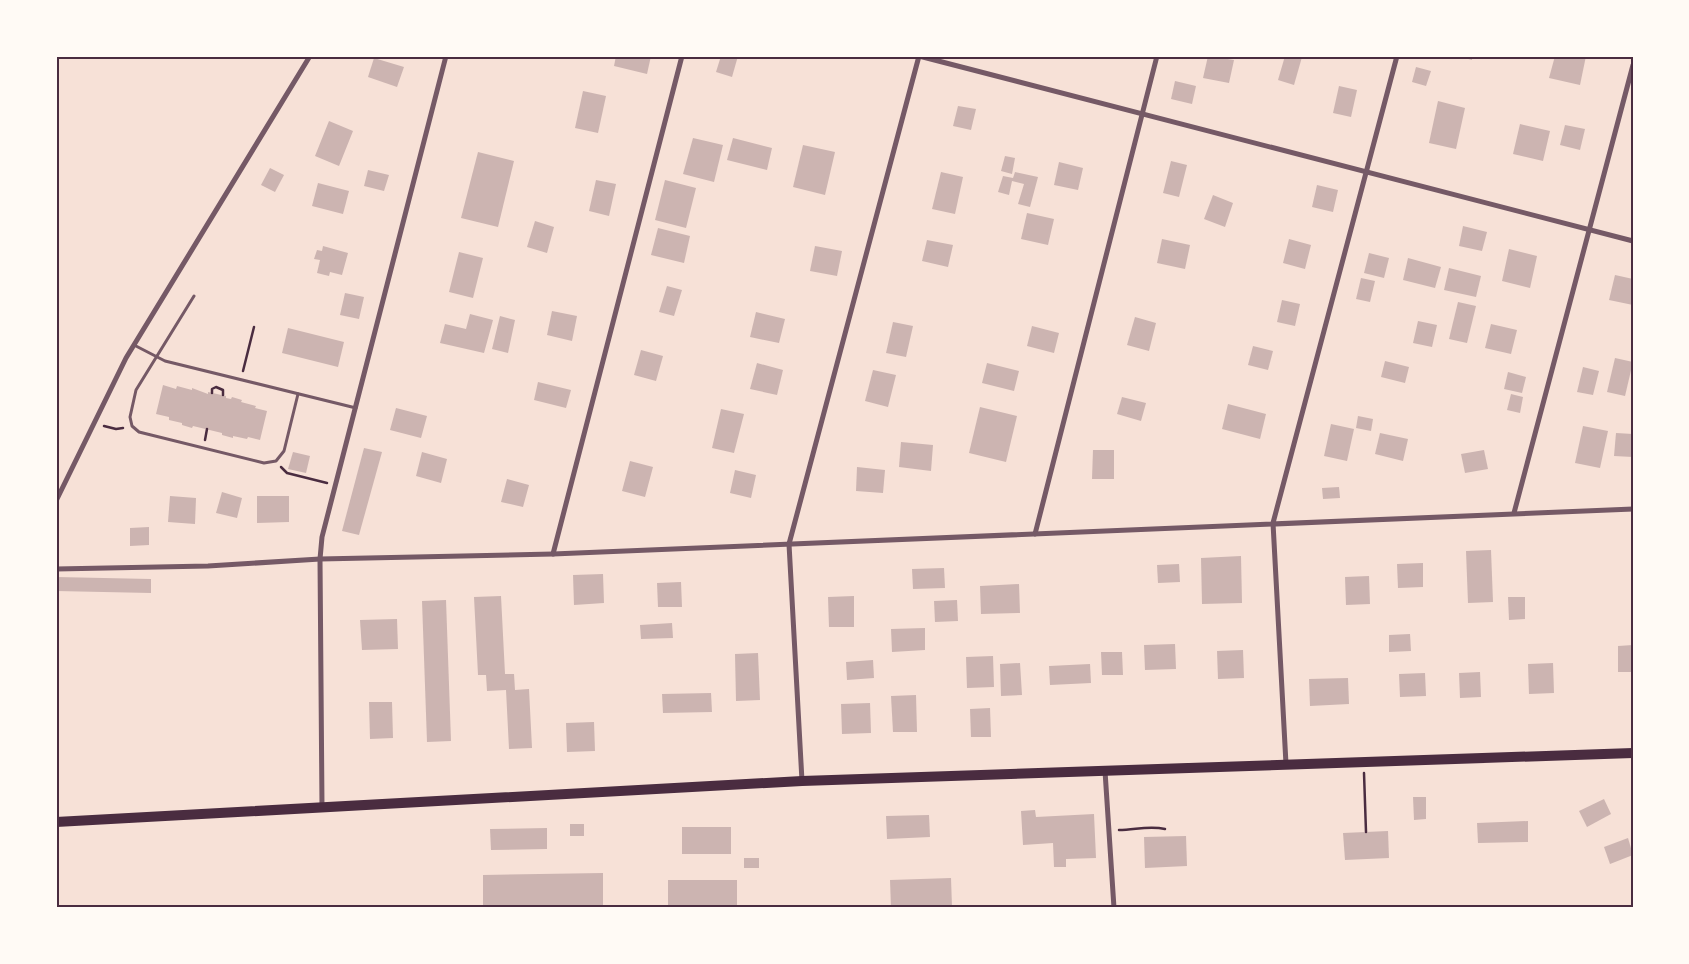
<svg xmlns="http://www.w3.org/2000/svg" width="1689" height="964" viewBox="0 0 1689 964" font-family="'Source Sans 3',sans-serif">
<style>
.building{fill:#ccb4b1}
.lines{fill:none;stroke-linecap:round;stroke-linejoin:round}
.path{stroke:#4a2c40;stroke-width:2.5}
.service{stroke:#755966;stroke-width:3}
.minor{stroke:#755966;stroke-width:5}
.secondary{stroke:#4a2c40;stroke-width:10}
.neatline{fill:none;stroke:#4a2c40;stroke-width:2}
</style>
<rect width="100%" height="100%" fill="#f7e1d7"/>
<g class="building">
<path d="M616,56H651L647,74L614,66Z"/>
<path d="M721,56H738L732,77L716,72Z"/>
<path d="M1208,56L1234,60L1229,83L1203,78Z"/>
<path d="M1285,56L1302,57L1294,85L1278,80Z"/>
<path d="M1457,56H1472V60Z"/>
<path d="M1555,56H1586L1580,85L1549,78Z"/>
<path d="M374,58L404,67L397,87L368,77Z"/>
<path d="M1416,67L1431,71L1426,86L1412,82Z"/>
<path d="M1175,81L1196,86L1192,104L1171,99Z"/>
<path d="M1339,86L1357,90L1351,117L1333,113Z"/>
<path d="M583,91L606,96L598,133L575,128Z"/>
<path d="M1438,101L1465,108L1456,149L1429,143Z"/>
<path d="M958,106L976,109L971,130L953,126Z"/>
<path d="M329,121L353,131L339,166L315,156Z"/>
<path d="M1520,124L1550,131L1543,161L1513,154Z"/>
<path d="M1565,125L1585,129L1580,150L1560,145Z"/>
<path d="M693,138L723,145L714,182L683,174Z"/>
<path d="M733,138L772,148L767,170L727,160Z"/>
<path d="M803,145L835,152L825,195L793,187Z"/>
<path d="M478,152L514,161L498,227L461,218Z"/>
<path d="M1005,156L1015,158L1012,174L1001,171Z"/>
<path d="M1171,161L1187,165L1179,197L1163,193Z"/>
<path d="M1059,162L1083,168L1078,190L1054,185Z"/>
<path d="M270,168L284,175L275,192L261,185Z"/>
<path d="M368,170L389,175L384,191L364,186Z"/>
<path d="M941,172L963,177L955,214L932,209Z"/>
<path d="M1015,172L1038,177L1030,207L1018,204L1024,184L1012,181L1009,195L998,192L1003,176L1013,178Z"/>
<path d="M596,180L616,184L609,216L589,211Z"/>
<path d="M665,180L696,188L686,228L655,220Z"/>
<path d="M318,183L349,191L343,214L312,206Z"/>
<path d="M1317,185L1338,190L1333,212L1312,207Z"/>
<path d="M1213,195L1233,203L1225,227L1204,219Z"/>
<path d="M1027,213L1054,219L1048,245L1021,239Z"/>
<path d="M535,221L554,227L547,253L527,247Z"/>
<path d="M1463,226L1487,232L1482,251L1459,246Z"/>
<path d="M658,228L690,236L684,263L651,255Z"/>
<path d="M1162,239L1190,245L1185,269L1157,263Z"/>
<path d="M1289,239L1311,245L1305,269L1283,263Z"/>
<path d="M927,240L953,245L948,267L922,261Z"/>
<path d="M323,246L348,253L342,275L330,272L329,276L317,273L320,260L314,259L317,250L322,251Z"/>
<path d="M815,246L842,251L837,276L810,271Z"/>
<path d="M1509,249L1537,256L1530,288L1502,281Z"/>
<path d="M459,252L483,258L473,298L449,292Z"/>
<path d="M1369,253L1389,258L1384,278L1364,273Z"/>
<path d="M1408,258L1441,267L1435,288L1403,280Z"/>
<path d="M1449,268L1481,276L1476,297L1444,290Z"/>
<path d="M1615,275L1633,279V305L1609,300Z"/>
<path d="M1361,278L1375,281L1370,302L1356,299Z"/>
<path d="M667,286L682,290L674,316L659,312Z"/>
<path d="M345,293L364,297L359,319L340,315Z"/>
<path d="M1282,300L1300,304L1295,326L1277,322Z"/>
<path d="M1458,302L1476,306L1467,343L1449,339Z"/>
<path d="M552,311L577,316L572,341L547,335Z"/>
<path d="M756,312L785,319L779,343L750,337Z"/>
<path d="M470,314L493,320L484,353L440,343L445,324L466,329Z"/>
<path d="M500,316L515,320L508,353L492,349Z"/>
<path d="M1135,317L1156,323L1149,351L1127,345Z"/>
<path d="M1418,321L1437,325L1432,347L1413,343Z"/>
<path d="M893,322L913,326L906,357L886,353Z"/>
<path d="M1491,324L1517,330L1511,354L1485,348Z"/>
<path d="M1032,326L1059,333L1054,353L1027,346Z"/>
<path d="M288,328L344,342L338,367L282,353Z"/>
<path d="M1253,346L1273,351L1268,370L1248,365Z"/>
<path d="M641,350L663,356L656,381L634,375Z"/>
<path d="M1615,358L1633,362L1625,396L1607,392Z"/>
<path d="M1385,361L1409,367L1405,383L1381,377Z"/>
<path d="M757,363L783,370L777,395L750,389Z"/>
<path d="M987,363L1019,371L1014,391L982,383Z"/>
<path d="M1583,367L1599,371L1593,395L1577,392Z"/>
<path d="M873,370L896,375L888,407L865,401Z"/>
<path d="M1508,372L1526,377L1522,393L1504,389Z"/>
<path d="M538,382L571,390L566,408L534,400Z"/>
<path d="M163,385L176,389L177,386L192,390V388L208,394V392L226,396V398L231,399L232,397L242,400L241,402L256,406L255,408L267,411L260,440L248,437L247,439L233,436V438L222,435V433L193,426L192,428L182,425V423L169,420V417L156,414Z"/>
<path d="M1511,394L1523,397L1520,413L1507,410Z"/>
<path d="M1122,397L1146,403L1141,421L1117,414Z"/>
<path d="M1228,404L1266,414L1260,439L1222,429Z"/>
<path d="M980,407L1017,416L1006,462L969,453Z"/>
<path d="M396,408L427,416L421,438L390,430Z"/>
<path d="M721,409L744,414L734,453L712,448Z"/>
<path d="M1358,416L1373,419L1371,431L1356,428Z"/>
<path d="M1331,424L1354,429L1347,461L1324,456Z"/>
<path d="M1583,426L1608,431L1600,468L1575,463Z"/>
<path d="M1380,433L1408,439L1403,461L1375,454Z"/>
<path d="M1616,433L1633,434V457L1614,456Z"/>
<path d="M901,442L933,445L931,471L899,467Z"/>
<path d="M364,448L382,452L359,535L342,531Z"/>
<path d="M1093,450H1114V479H1092Z"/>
<path d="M1484,450L1488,469L1465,473L1461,454Z"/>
<path d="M293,452L310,456L306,473L288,469Z"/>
<path d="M422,452L447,459L441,483L416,476Z"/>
<path d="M630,461L653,467L645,497L622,491Z"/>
<path d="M857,467L885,470L883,493L856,491Z"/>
<path d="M735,470L756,475L751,498L730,493Z"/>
<path d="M507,479L529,485L523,507L501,502Z"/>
<path d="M1339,487L1340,498L1323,499L1322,488Z"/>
<path d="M222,492L242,498L237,518L216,513Z"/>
<path d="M170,496L196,498L195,524L168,522Z"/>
<path d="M257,496H289V522L257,523Z"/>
<path d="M149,527V545L130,546V528Z"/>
<path d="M1491,550L1493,602L1468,603L1466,551Z"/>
<path d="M1241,556L1242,603L1202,604L1201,558Z"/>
<path d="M1423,563V587L1398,588L1397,564Z"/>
<path d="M1179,564L1180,582L1158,583L1157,565Z"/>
<path d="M944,568L945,588L913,589L912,569Z"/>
<path d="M603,574L604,603L574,605L573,575Z"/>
<path d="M1369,576L1370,604L1346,605L1345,577Z"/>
<path d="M56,577L151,579V593L56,591Z"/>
<path d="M681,582L682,607H658L657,583Z"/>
<path d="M1019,584L1020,613L981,614L980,586Z"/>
<path d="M501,596L505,674H514L515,690L529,689L532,748L509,749L506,690L487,691L486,675H478L474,597Z"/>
<path d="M854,596V627H829L828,597Z"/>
<path d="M1508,597H1525V619L1509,620Z"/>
<path d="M446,600L451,741L427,742L422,601Z"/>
<path d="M957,600L958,621L935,622L934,601Z"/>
<path d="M397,619L398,649L362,650L360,620Z"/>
<path d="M672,623L673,638L641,639L640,625Z"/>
<path d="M925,628V650L892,652L891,629Z"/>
<path d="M1410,634L1411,651L1389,652V635Z"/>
<path d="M1175,644L1176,669L1145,670L1144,645Z"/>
<path d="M1633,645V672H1618V646Z"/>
<path d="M1243,650L1244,678L1218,679L1217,651Z"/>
<path d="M1101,652H1122L1123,675H1102Z"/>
<path d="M758,653L760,700L736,701L735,654Z"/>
<path d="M993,656L994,687L967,688L966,657Z"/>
<path d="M873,660L874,678L847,680L846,662Z"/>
<path d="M1020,663L1022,695L1001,696L1000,664Z"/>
<path d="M1553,663L1554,693L1529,694L1528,664Z"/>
<path d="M1090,664L1091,683L1050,685L1049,666Z"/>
<path d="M1480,672L1481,697L1460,698L1459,673Z"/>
<path d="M1425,673L1426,696L1400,697L1399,674Z"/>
<path d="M1348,678L1349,704L1310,706L1309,679Z"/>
<path d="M711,693L712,712L663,713L662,694Z"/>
<path d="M916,695L917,732H893L891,696Z"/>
<path d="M369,702H392L393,738L370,739Z"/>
<path d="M870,703L871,733L842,734L841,704Z"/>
<path d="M990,708L991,737H971L970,709Z"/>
<path d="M594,722L595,751L567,752L566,723Z"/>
<path d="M1413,797H1426V819L1414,820Z"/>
<path d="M1604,799L1611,814L1587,827L1579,811Z"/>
<path d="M1035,810L1036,817L1094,814L1096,858L1066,859V867H1054L1053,843L1023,845L1021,811Z"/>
<path d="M929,815L930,837L887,839L886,816Z"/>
<path d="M1528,821V842L1478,843L1477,823Z"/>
<rect x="570" y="824" width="14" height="12"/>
<rect x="682" y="827" width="49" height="27"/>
<path d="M547,828V849L491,850L490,829Z"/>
<path d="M1388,831L1389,858L1345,860L1343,833Z"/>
<path d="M1186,836L1187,866L1145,868L1144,837Z"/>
<path d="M1628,838L1633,855L1610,864L1604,847Z"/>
<rect x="744" y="858" width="15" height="10"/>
<path d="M603,873V908H483V875Z"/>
<path d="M951,878L952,907L891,908L890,880Z"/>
<rect x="668" y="880" width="69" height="28"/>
</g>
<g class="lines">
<g class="path">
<path d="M243,371L254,327"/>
<path d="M212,393V389L216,387L223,390V395"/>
<path d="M104,426L116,429L123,428"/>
<path d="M205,440L207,429"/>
<path d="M281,467L287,473L327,483"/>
<path d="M1364,773L1366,832"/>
<path d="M1119,830C1135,830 1149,825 1165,829"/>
</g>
<g class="service">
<path d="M194,296L136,390L130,417L132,426L139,432L264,463L276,461L284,451L298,394"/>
<path d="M134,345L165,361L356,408"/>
</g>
<g class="minor">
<path d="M919,56L1633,241"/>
<path d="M56,501L126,358L310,56"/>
<path d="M1514,513L1633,65"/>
<path d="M1035,534L1157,56"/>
<path d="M553,554L682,56"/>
<path d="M56,569L208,566L320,559L553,554L1633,509"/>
<path d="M1286,764L1273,523L1397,56"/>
<path d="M1105,771L1114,908"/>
<path d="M802,781L789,544L919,56"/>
<path d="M322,807L320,559L322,537L446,56"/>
</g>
<path class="secondary" d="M56,822L802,781L1633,753"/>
</g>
<rect width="1689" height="964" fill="none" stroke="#fffaf5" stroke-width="115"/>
<rect x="58" y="58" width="1574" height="848" class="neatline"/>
</svg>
